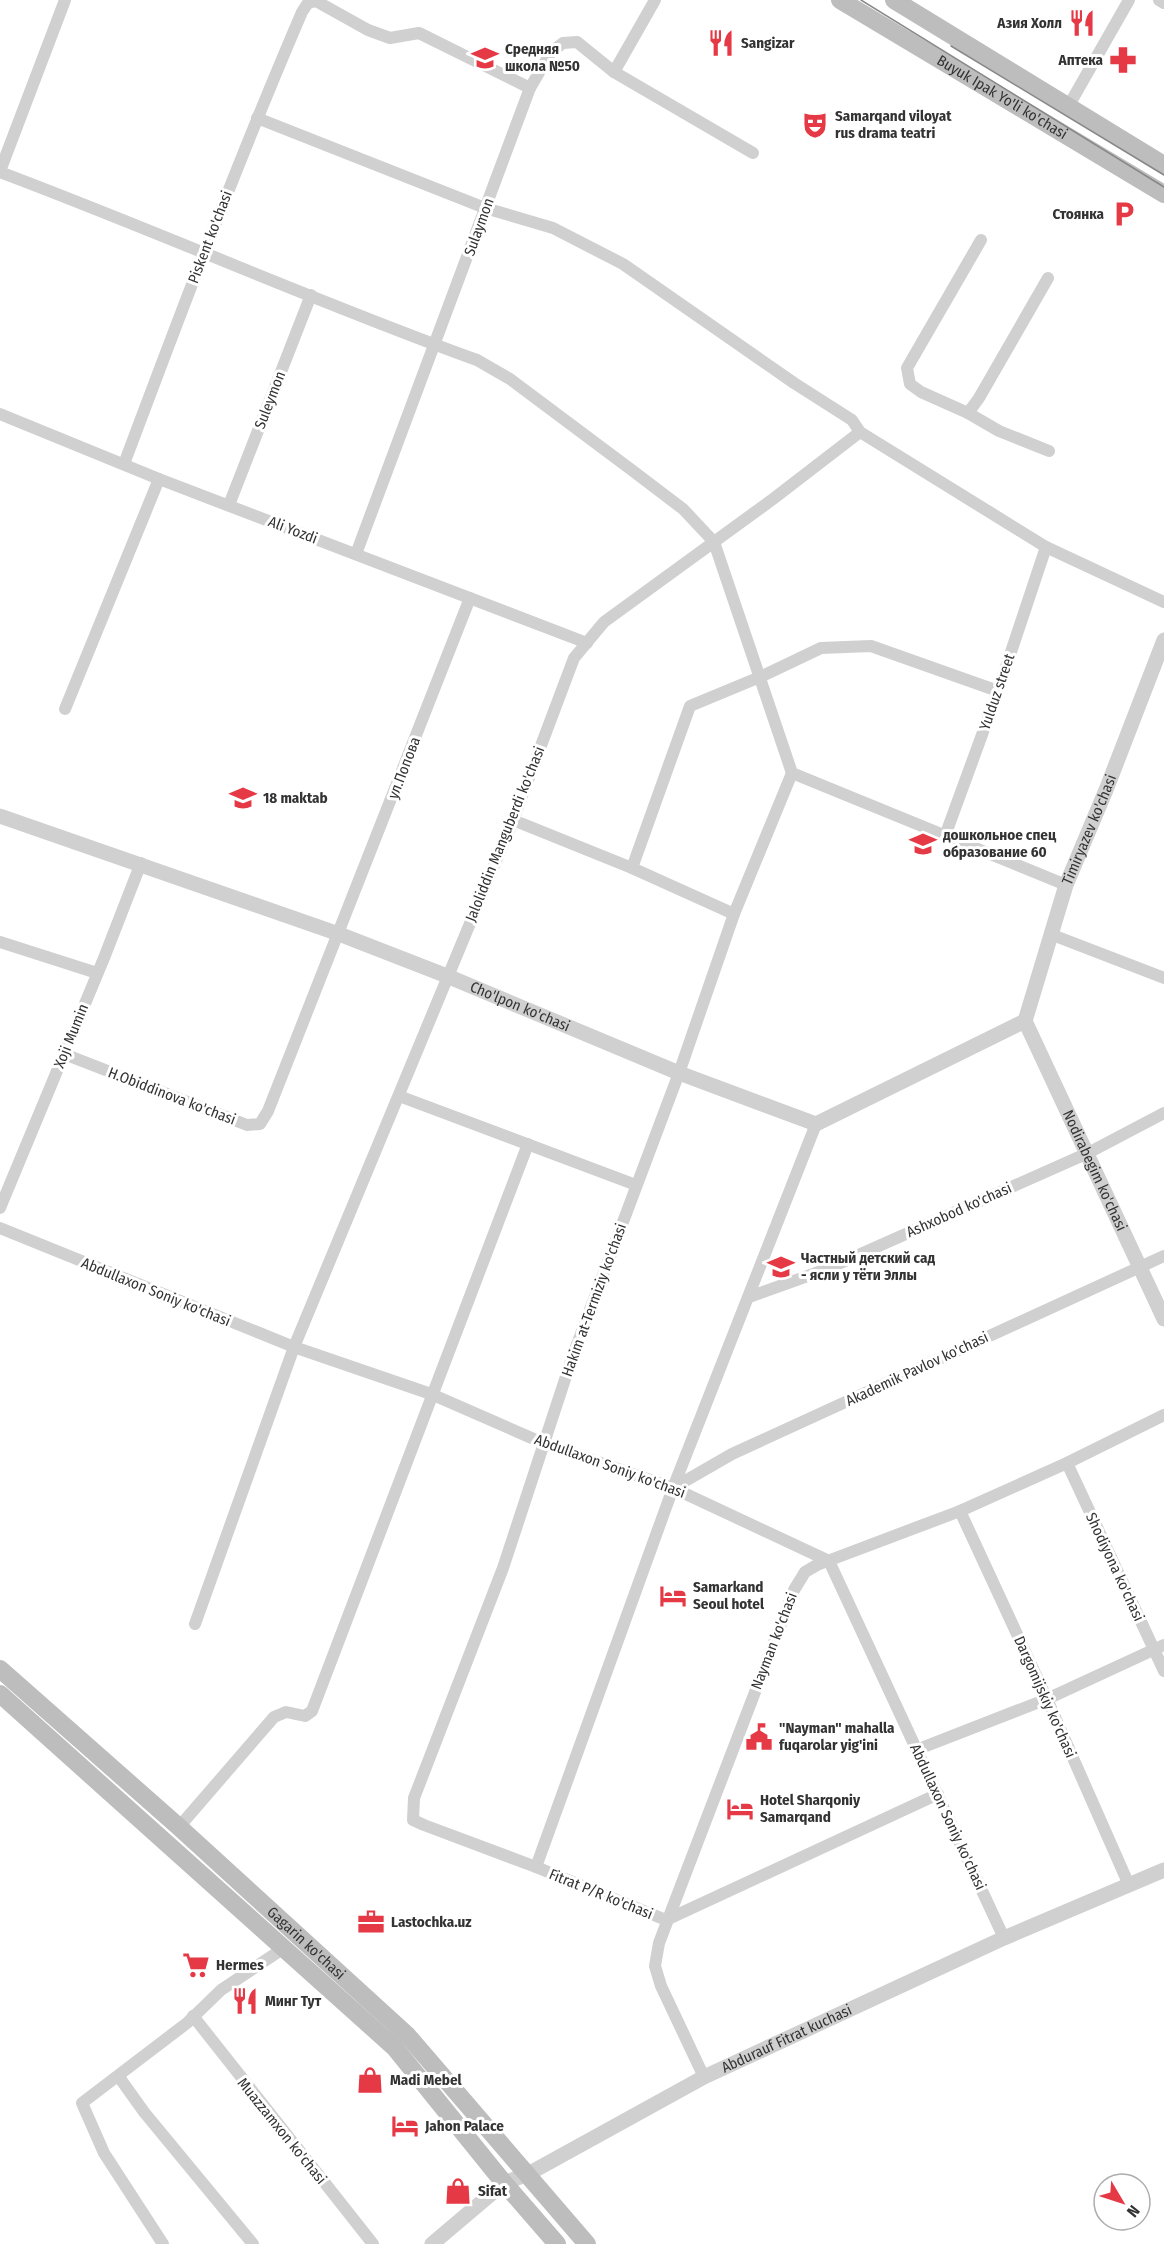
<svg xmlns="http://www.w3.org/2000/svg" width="1164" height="2244" viewBox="0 0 1164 2244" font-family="'Fira Sans Condensed',sans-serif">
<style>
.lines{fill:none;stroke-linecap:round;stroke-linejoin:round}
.minor{stroke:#d0d0d0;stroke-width:12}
.tertiary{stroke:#d0d0d0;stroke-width:15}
.secondary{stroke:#bdbdbd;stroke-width:18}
.tram{stroke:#888;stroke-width:1.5}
.labels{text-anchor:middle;stroke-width:6;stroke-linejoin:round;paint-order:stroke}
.poi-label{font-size:15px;font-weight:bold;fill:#333;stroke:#fff;text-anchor:start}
.street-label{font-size:15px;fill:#333;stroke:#fff}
</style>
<rect width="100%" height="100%" fill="#fff"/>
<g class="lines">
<g class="minor">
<path d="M1159,0L1164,3"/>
<path d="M614,72L753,153"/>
<path d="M1068,107L1129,0"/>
<path d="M257,118L485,208L553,228L623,264L794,383L852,420L860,432L1046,547L1164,602"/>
<path d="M0,171L65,0"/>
<path d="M0,172C160,232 316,302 477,360L510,379L633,471L683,509L714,542L792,773L1066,885"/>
<path d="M1048,278L979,398L968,413L999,431L1049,451"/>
<path d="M968,413L921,392L910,384L907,368L981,240"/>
<path d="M0,414L159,479L587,643"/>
<path d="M124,464C181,312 238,161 302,12L308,3L316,1L368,30L390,38L419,33L530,88"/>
<path d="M229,505L311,295"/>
<path d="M356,554L530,88L551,52L563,43L577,42L614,72L655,0"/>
<path d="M65,709L159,479"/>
<path d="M513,820L632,868L734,914"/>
<path d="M945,836L998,691L1046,547"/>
<path d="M632,868L690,706L760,677L821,648L871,646L998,691"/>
<path d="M1050,934L1164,978"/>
<path d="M0,942L97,973"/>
<path d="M64,1054L247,1125L260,1124L268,1111L470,598"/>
<path d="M399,1096L636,1185"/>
<path d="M0,1208L104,958L141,863"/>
<path d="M0,1228L294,1347L431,1394L543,1443L673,1488L829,1561L1004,1938"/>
<path d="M749,1297L827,1269L1088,1153L1164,1113"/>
<path d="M1067,1463L1164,1671"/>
<path d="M673,1488L732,1454L1164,1256"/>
<path d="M960,1511L1047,1699L1129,1885"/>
<path d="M195,1624L294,1347L513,820L574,658L604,622L773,499L860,432"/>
<path d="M916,1750L1047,1699L1164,1645"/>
<path d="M179,1827L274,1717L286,1712L305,1716L312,1711L528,1144"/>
<path d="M536,1867L673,1488L816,1124"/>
<path d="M666,1920L536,1867L424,1825L413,1820L414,1798L503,1568L573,1355L679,1073L734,914L792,773"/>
<path d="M666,1920L938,1794"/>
<path d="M193,2016L373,2244"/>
<path d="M119,2077L144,2112L253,2244"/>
<path d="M704,2077L661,1986L655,1966L659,1943L794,1590L805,1572L817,1565L960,1511L1067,1463L1164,1415"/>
<path d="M163,2244L104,2153L82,2103L187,2023L221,1990L284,1948"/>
</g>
<g class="tertiary">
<path id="s1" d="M0,816L339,934L447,976L679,1073L816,1124L1025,1021"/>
<path id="s2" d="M1025,1021L1066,885L1106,790L1164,640"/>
<path id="s3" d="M1025,1021L1164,1319"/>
<path id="s4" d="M432,2244L504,2183L528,2174L704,2077L1004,1938L1164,1870"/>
</g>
<g class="secondary">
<path id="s5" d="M840,0L1164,194"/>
<path d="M894,0L1164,165"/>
<path id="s6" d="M0,1669L179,1827L408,2036L587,2244"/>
<path d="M0,1694L395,2048L504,2183L557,2244"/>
</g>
<g class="tram">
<path d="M861,0L1164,187"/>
<path d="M951,46L1164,175"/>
</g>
</g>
<defs>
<symbol id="restaurant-bare" viewBox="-9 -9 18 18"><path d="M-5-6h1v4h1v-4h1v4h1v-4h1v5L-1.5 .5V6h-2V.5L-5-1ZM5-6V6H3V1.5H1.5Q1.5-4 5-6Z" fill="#e63946" stroke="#fff" stroke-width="2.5" paint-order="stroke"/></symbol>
<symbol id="school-bare" viewBox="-9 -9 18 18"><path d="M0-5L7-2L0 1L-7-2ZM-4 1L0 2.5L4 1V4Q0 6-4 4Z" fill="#e63946" stroke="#fff" stroke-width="2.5" paint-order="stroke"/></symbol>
<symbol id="pharmacy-bare" viewBox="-9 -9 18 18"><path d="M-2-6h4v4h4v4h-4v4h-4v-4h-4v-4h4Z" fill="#e63946" stroke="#fff" stroke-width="2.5" paint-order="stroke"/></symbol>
<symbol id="theatre-bare" viewBox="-9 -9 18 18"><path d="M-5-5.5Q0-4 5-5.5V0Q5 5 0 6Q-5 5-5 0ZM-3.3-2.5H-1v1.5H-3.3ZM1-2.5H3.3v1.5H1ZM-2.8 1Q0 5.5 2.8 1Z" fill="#e63946" stroke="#fff" stroke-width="2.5" paint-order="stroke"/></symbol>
<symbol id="parking-bare" viewBox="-9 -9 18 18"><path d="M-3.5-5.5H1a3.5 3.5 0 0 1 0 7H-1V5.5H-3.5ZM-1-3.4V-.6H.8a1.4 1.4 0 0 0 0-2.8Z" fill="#e63946" stroke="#fff" stroke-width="2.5" paint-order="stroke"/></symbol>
<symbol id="hotel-bare" viewBox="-9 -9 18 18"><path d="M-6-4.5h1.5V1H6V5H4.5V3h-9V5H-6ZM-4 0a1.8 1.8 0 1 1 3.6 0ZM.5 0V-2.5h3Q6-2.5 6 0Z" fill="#e63946" stroke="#fff" stroke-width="2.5" paint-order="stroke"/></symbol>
<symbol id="civic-bare" viewBox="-9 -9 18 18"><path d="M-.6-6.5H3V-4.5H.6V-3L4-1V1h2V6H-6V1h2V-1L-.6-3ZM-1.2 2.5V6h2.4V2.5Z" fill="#e63946" stroke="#fff" stroke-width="2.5" paint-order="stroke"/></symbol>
<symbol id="office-bare" viewBox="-9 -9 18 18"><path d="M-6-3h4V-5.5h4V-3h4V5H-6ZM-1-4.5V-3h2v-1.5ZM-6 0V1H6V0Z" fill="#e63946" stroke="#fff" stroke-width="2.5" paint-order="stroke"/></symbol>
<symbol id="supermarket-bare" viewBox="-9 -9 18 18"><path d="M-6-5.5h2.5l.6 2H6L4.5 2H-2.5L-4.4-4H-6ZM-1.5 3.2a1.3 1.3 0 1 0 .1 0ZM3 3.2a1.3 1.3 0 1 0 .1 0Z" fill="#e63946" stroke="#fff" stroke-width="2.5" paint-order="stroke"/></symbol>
<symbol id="shop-bare" viewBox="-9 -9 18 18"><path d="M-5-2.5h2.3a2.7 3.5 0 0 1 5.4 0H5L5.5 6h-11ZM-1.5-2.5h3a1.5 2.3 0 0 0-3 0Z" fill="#e63946" stroke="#fff" stroke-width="2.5" paint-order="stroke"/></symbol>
</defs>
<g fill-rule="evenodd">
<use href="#restaurant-bare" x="1063" y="4" width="38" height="38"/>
<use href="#restaurant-bare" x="702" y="24" width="38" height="38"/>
<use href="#school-bare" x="466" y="39" width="38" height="38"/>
<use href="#pharmacy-bare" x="1104" y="41" width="38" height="38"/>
<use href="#theatre-bare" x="796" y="106" width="38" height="38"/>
<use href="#parking-bare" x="1105" y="195" width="38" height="38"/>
<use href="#school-bare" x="224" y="779" width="38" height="38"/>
<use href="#school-bare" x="904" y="825" width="38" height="38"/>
<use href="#school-bare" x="762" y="1248" width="38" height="38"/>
<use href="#hotel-bare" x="654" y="1577" width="38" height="38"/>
<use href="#civic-bare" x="740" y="1718" width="38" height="38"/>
<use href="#hotel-bare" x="721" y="1790" width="38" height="38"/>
<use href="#office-bare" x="352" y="1903" width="38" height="38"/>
<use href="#supermarket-bare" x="177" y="1946" width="38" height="38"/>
<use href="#restaurant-bare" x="226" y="1982" width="38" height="38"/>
<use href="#shop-bare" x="351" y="2061" width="38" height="38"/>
<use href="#hotel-bare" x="386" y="2107" width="38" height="38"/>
<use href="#shop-bare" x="439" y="2172" width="38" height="38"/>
</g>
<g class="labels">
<g class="poi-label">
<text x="1062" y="28" text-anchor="end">Азия Холл</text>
<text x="741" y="48">Sangizar</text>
<text x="505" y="54">Средняя<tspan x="505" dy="17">школа №50</tspan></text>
<text x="1103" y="65" text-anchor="end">Аптека</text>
<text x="835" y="121">Samarqand viloyat<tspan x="835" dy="17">rus drama teatri</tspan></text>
<text x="1104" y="219" text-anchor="end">Стоянка</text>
<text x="263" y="803">18 maktab</text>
<text x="943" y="840">дошкольное спец<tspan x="943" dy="17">образование 60</tspan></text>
<text x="801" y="1263">Частный детский сад<tspan x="801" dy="17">- ясли у тёти Эллы</tspan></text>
<text x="693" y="1592">Samarkand<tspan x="693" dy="17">Seoul hotel</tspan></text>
<text x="779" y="1733">"Nayman" mahalla<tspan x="779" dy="17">fuqarolar yig'ini</tspan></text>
<text x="760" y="1805">Hotel Sharqoniy<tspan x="760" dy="17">Samarqand</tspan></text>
<text x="391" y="1927">Lastochka.uz</text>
<text x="216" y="1970">Hermes</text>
<text x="265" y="2006">Минг Тут</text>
<text x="390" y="2085">Madi Mebel</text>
<text x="425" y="2131">Jahon Palace</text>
<text x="478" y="2196">Sifat</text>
</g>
<g class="street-label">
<text dy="5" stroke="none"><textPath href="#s5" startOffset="189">Buyuk Ipak Yo'li ko'chasi</textPath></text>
<text transform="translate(479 227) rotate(-70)" y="5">Sulaymon</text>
<text transform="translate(210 237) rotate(-69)" y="5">Piskent ko'chasi</text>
<text transform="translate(270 400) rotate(-69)" y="5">Suleymon</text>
<text transform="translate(293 530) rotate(21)" y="5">Ali Yozdi</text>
<text transform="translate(997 692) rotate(-71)" y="5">Yulduz street</text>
<text transform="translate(404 768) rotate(-69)" y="5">ул.Попова</text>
<text dy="5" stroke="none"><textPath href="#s2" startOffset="202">Timiryazev ko'chasi</textPath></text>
<text transform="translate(505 834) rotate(-68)" y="5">Jaloliddin Manguberdi ko'chasi</text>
<text dy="5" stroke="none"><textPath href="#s1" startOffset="554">Cho'lpon ko'chasi</textPath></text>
<text transform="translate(71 1036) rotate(-68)" y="5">Xoji Mumin</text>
<text transform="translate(172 1096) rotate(21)" y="5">H.Obiddinova ko'chasi</text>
<text dy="5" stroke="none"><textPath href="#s3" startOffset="165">Nodirabegim ko'chasi</textPath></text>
<text transform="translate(959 1210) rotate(-24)" y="5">Ashxobod ko'chasi</text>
<text transform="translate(156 1292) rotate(22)" y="5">Abdullaxon Soniy ko'chasi</text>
<text transform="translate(594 1300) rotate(-70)" y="5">Hakim at-Termiziy ko'chasi</text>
<text transform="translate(917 1369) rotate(-25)" y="5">Akademik Pavlov ko'chasi</text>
<text transform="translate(610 1466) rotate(20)" y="5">Abdullaxon Soniy ko'chasi</text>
<text transform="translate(1115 1567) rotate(65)" y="5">Shodiyona ko'chasi</text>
<text transform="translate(774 1641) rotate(-69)" y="5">Nayman ko'chasi</text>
<text transform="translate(1045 1697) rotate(66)" y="5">Dargomijskiy ko'chasi</text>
<text transform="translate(948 1817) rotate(65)" y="5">Abdullaxon Soniy ko'chasi</text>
<text transform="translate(601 1894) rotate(22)" y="5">Fitrat P/R ko'chasi</text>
<text dy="5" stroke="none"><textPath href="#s6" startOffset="411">Gagarin ko'chasi</textPath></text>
<text dy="5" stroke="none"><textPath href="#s4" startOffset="412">Abdurauf Fitrat kuchasi</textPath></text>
<text transform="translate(282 2131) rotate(51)" y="5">Muazzamxon ko'chasi</text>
</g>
</g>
<g transform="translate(1122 2202) rotate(129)"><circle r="28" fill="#ffffff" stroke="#adadad" stroke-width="1.5"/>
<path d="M0-4.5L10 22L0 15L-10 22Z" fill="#e63946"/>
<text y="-9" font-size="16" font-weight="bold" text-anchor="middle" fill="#333333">N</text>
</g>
</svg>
